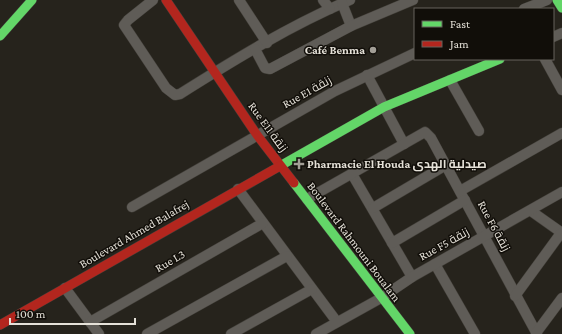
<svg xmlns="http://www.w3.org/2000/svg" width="562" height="334" viewBox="0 0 562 334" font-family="'Crimson Pro',Cairo,serif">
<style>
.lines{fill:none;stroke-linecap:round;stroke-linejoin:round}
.street-casing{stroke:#423f39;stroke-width:11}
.fast-casing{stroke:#423f39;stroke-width:10}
.jam-casing{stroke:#423f39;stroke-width:10}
.street{stroke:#5f5c57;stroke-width:10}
.fast{stroke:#63d668;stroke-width:9}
.jam{stroke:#b3261e;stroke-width:9}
.poi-dot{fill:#a29e96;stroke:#110e09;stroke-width:1.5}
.labels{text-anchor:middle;stroke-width:3;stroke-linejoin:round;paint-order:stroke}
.poi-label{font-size:12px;font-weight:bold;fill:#e5e1d8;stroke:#110e09;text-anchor:end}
.street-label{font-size:12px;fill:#e5e1d8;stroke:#110e09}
</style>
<rect width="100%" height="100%" fill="#26231c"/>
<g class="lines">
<defs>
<g id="street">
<path d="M153,0L128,20L124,25L166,88L175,95L180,94C234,60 291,25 350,0"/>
<path d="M239,0L267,43"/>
<path d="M323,0L330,9"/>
<path d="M342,3L351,26"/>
<path d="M524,9L547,0"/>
<path d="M553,37L562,33"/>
<path d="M255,49L265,68L270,69L351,26L413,0"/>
<path d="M545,59L562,90"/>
<path d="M367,75L404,144"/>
<path d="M450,80L479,131"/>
<path d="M352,174L412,277"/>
<path d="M238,189L337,322"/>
<path d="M460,191L562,133"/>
<path d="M307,199L425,132L431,138L537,334"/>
<path d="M132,207L335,91L415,53"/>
<path d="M373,208L446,165"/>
<path d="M531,211L562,233"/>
<path d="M392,243L465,200"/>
<path d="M435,264L475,334"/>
<path d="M65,288L99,334"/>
<path d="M515,296L561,233"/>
<path d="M90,322L263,223"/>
<path d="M536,333L562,298"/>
<path d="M147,334L287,256"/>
<path d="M231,334L312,289"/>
<path d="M316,334L381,298L412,277L562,192"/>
</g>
<g id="fast">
<path d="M557,0L562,8"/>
<path d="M0,36L32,0"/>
<path d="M280,166L384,107L500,59"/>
<path d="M294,183L410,334"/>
</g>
<g id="jam">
<path d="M166,0L257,135L294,183"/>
<path d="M0,325L280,166"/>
</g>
</defs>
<use href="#street" class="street-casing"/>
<use href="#fast" class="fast-casing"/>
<use href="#jam" class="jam-casing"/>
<use href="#street" class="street"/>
<use href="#fast" class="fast"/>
<use href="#jam" class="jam"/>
</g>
<g class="poi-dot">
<circle cx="373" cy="50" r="4"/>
<path d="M297 158h4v4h4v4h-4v4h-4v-4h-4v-4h4z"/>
</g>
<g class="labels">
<g class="poi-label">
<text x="365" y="54">Café Benma</text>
<text x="307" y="168" text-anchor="start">Pharmacie El Houda صيدلية الهدى</text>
</g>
<g class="street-label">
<text transform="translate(307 92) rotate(-29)" y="4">Rue E1 زنقة</text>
<text transform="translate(268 127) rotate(54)" y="4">Rue E11 زنقة</text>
<text transform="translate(494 226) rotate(62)" y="4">Rue F6 زنقة</text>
<text transform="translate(134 234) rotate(-30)" y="4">Boulevard Ahmed Balafrej</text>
<text transform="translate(354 242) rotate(53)" y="4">Boulevard Rahmouni Boualam</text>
<text transform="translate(444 244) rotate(-29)" y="4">Rue F5 زنقة</text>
<text transform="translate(170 261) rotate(-30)" y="4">Rue L3</text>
</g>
</g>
<rect x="414" y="8" width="140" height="52" fill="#110e09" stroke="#66625c"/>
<rect x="422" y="21" width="20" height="6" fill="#63d668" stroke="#66625c"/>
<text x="450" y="28" font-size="12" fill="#e5e1d8">Fast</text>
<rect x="422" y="41" width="20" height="6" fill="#b3261e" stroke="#66625c"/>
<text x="450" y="48" font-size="12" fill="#e5e1d8">Jam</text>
<path d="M10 318v6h125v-6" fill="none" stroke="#e5e1d8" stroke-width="2"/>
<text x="16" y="318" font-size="12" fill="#e5e1d8" stroke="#110e09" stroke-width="3" paint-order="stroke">100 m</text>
</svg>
